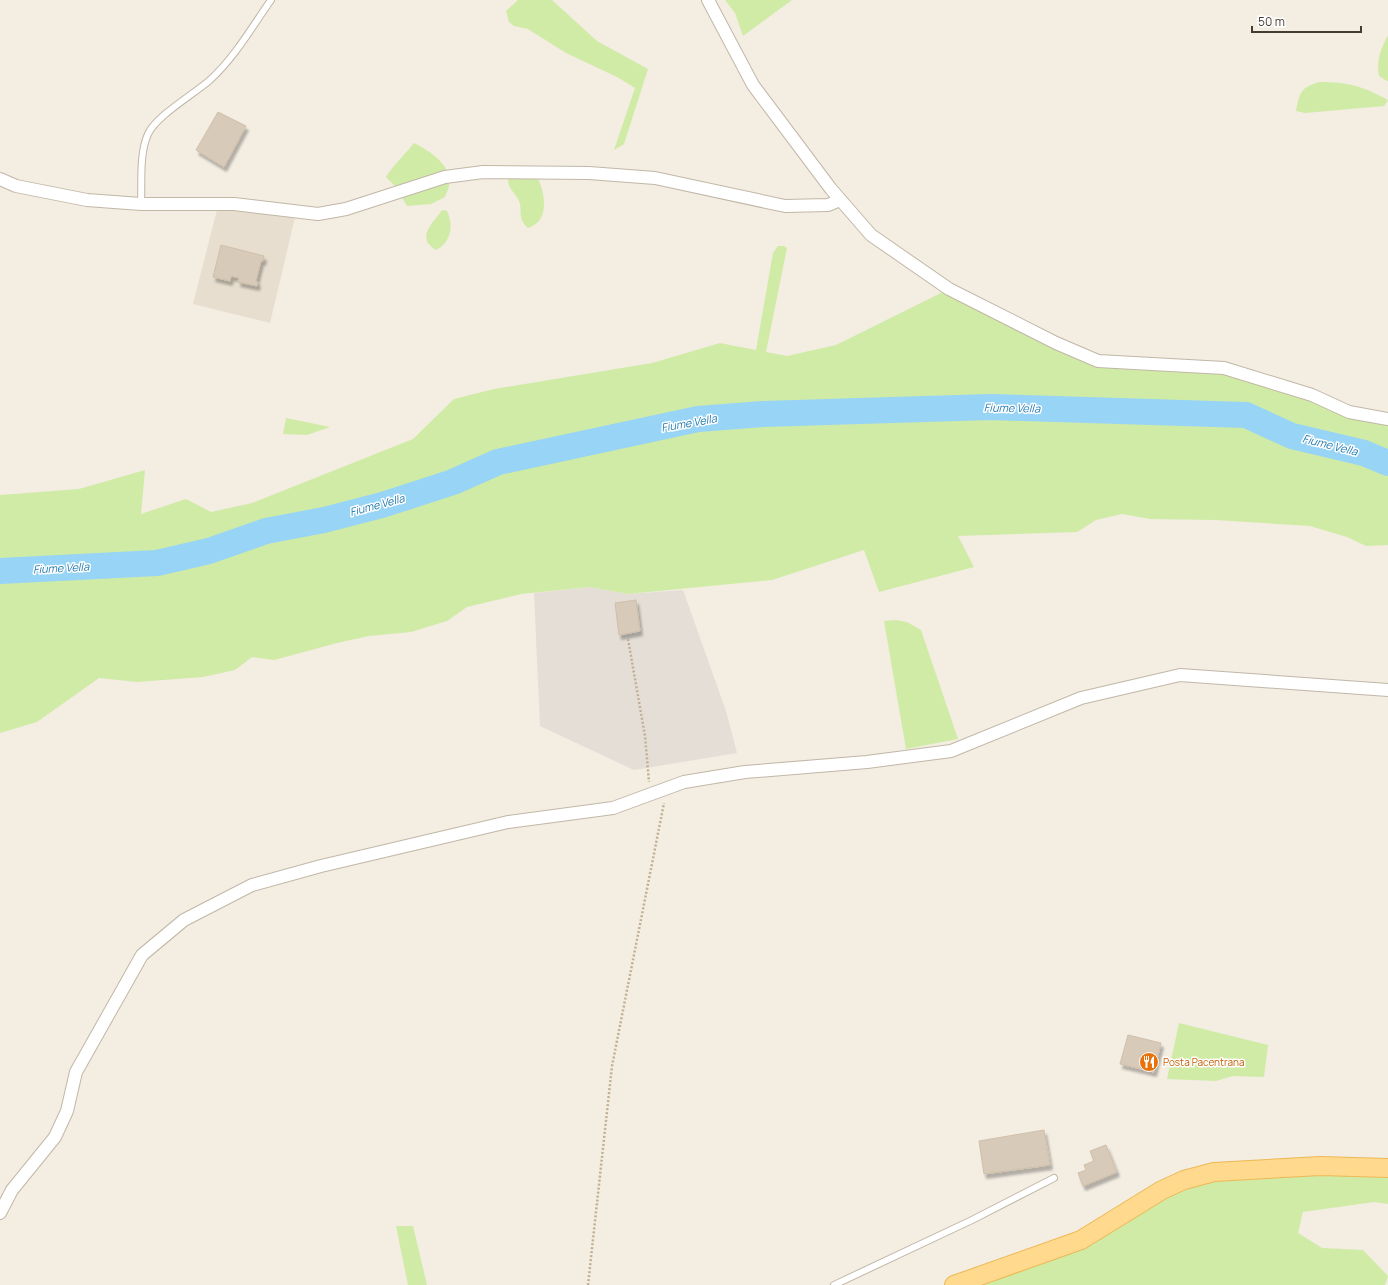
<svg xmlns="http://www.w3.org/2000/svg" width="1388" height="1285" viewBox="0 0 1388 1285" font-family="Manrope,sans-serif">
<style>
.residential{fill:#e7decf}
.industrial{fill:#e4ded7}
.green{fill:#d0eba6}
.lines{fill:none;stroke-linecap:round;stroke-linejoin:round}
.river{stroke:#97d4f6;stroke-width:26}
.building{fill:#d8cab9;stroke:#d0bfa9;filter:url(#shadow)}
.lane-casing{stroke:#c1b7a7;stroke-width:8}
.street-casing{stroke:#c1b7a7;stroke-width:14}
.primary-casing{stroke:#eeb855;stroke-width:20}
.path{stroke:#c2af94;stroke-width:2.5;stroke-dasharray:2 2;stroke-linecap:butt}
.lane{stroke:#fff;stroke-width:6}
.street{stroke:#fff;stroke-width:12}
.primary{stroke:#ffd98e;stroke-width:18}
.labels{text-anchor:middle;stroke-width:3;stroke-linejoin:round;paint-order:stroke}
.food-label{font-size:10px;fill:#c56008;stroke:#fff;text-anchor:start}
.water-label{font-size:11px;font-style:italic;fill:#227bb1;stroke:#fff}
</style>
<defs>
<filter id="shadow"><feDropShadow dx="2.5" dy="4.5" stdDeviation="1" flood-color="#0004"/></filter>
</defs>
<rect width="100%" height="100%" fill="#f3ede2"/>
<path class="residential" d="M218,206L296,213L270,323L193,304Z"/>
<path class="industrial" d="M590,587L628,594L683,590L726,711L737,753L634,770L540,726L534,593Z"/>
<g class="green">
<path d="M518,0H552L597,41L648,69L624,144L614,150L635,88L617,77L566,53L528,29L514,26L509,22L506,11Z"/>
<path d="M725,0H792L743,36L735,13Z"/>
<path d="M1388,35V81H1387L1379,76C1376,60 1381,49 1388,35Z"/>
<path d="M1319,82C1347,82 1363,86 1388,100L1384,106L1305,113L1296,111C1300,92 1300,88 1319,82Z"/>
<path d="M414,143C430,151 452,165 449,185C449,189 446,193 445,197L431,204L407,206L396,187L386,177C394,164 405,155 414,143Z"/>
<path d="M508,175H536C545,190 551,222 528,228C517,218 523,212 519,201C514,190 507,190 508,175Z"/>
<path d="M442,210L447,211C454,225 451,243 436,250C415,238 433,223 442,210Z"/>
<path d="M778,246H784L787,248L766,352L787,356L836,345L949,289L1098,361L1224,368L1388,419V545L1366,546L1347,537L1310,526L1215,520L1150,519L1122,514L1096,520L1077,532L958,536L974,567L879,592L864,550L772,580L628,594L590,587L521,594L467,607L447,621L411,632L369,636L337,643L274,660L252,657L235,670L203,677L137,682L99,678L37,722L0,733V495L79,489L145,470L141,514L186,499L211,512L252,503L413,439L454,399L494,389L652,363L720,343L756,350L773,253Z"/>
<path d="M286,418L330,427L307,435L283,434Z"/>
<path d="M896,620L907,622L921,630L958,739L906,749L884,621Z"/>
<path d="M1179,1023L1268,1045L1264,1077L1233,1076L1216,1081L1167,1079Z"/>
<path d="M1388,1168V1204L1374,1202L1303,1212L1298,1233L1322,1248L1363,1250L1388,1276L1385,1285H954L1007,1268L1184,1180Z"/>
<path d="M396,1226H413L427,1285H408Z"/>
</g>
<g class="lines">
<path class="river" d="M0,571L157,563L209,551L266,531L324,520L382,505L453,482L498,462L698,419L763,414L990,407L1246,415L1292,436L1364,453L1388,463"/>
</g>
<g class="building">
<path d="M218,112L246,126L224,167L196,150Z"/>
<path d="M221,245L264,256L263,261H261L256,281L258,282L257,286L238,282L239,278L231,276L230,281L213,277Z"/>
<path d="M636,600L640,631L619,635L615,603Z"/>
<path d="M1128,1035L1161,1043L1154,1072L1120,1064Z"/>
<path d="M1044,1130L1050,1165L984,1174L979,1141Z"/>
<path d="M1106,1145L1117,1172L1083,1186L1078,1173L1086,1170L1084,1165L1094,1161L1090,1151Z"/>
</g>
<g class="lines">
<defs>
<g id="lane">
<path d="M141,204C142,182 139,154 148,134C156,116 194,94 210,80C235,57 252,27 271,0"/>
<path d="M834,1285L972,1220L1054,1178"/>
</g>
<g id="street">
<path d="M708,0L753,85L831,189L871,235L949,289L1056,343L1098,361L1224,368L1312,395L1349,412L1388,419"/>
<path d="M0,179L16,186L87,200L141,204H234L318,214L346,209L445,177L483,172L589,173L655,178L785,206L828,205L840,200"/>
<path d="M0,1213L12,1190L55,1137L67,1111L76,1072L142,955L184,920L252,885L321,866L508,822L613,808L684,782L745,772L867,762L951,751L1081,698L1180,675L1388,690"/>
</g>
<path id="primary" d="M954,1285L1081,1240L1162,1190L1184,1180L1214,1172L1320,1166L1388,1168"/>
</defs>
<use href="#lane" class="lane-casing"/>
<use href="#street" class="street-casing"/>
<use href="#primary" class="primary-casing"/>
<g class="path">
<path d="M628,639L645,736L649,782"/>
<path d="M588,1285L612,1066L664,803"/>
</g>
<use href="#lane" class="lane"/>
<use href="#street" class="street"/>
<use href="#primary" class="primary"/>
</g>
<defs>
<symbol id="restaurant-disc" viewBox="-11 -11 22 22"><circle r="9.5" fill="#e8710a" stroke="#fff"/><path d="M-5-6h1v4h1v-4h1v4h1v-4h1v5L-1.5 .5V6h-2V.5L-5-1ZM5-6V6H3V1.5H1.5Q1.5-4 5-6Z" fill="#fff"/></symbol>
</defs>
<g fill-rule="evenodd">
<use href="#restaurant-disc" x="1138" y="1051" width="22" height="22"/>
</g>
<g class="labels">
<g class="food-label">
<text x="1163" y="1066">Posta Pacentrana</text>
</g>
<g class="water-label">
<text transform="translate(1012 408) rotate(1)" y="4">Fiume Vella</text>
<text transform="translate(689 423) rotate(-10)" y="4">Fiume Vella</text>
<text transform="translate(1330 445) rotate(14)" y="4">Fiume Vella</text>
<text transform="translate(377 505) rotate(-15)" y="4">Fiume Vella</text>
<text transform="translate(61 568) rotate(-3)" y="4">Fiume Vella</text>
</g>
</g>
<path d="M1252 26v6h109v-6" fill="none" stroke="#443c32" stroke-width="2"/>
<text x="1258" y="26" font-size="12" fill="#443c32" stroke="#ffffff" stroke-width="3" paint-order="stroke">50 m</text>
</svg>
